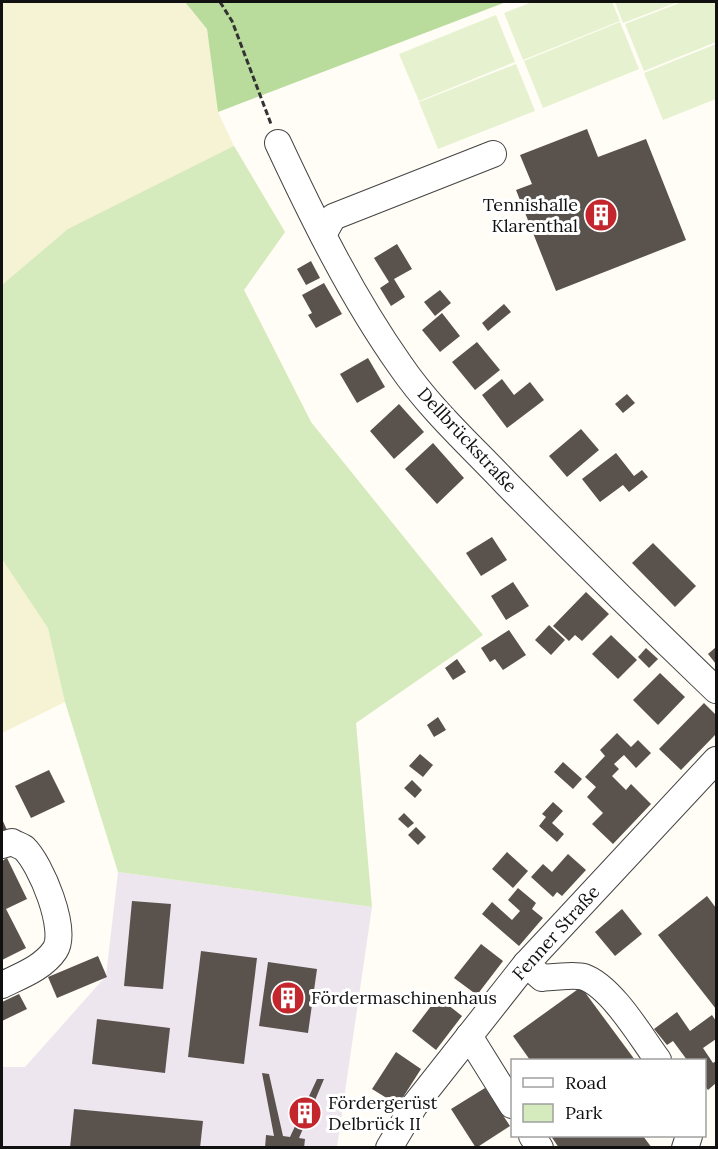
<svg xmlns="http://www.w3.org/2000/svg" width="718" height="1149" viewBox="0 0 718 1149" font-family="Lora,serif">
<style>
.industrial{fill:#eee6ef}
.farmland{fill:#f6f3d4}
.green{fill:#d5ebbd}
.forest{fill:#b9dc9c}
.pitch{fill:#e6f2cf}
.building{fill:#5a524d}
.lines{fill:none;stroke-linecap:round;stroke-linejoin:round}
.minor-casing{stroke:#444;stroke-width:28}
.path{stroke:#333;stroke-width:3;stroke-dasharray:6 3;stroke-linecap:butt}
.minor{stroke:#fff;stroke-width:26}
.labels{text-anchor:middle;stroke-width:6;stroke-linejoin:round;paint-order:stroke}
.poi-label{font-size:18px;fill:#111;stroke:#fff;text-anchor:start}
.street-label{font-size:18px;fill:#111;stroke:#fff}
</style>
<rect width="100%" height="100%" fill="#fffdf5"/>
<path class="industrial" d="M118,872L372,907L337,1147H2V1067H25L106,976Z"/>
<path class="farmland" d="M2,2H185L207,29L218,112L234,146L285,232L244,290L311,422L174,527L65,702L2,733Z"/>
<path class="green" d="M234,146L285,232L244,290L311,422L483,635L356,723L372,907L118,872L65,702L48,628L2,559V285L68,229Z"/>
<path class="forest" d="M185,2H506L218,112L207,29Z"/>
<g class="pitch">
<path d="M532,2H612L620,21L523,60L504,13Z"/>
<path d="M615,2H678L623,23Z"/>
<path d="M682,2H716V42L644,71L625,24Z"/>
<path d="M496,15L515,62L419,101L399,54Z"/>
<path d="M620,22L639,69L543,108L524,61Z"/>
<path d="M716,44V99L663,120L644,73Z"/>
<path d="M516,64L535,111L438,149L419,102Z"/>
</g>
<g class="building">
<path d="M587,129L598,157L646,139L686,240L556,291L516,190L532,184L520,155Z"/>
<path d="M397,244L412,269L394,279L405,297L391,306L380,288L389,282L374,258Z"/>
<path d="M311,261L320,278L306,285L297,269Z"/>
<path d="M324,283L342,314L316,328L308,315L312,313L302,295Z"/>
<path d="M440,290L451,303L435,316L424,302Z"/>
<path d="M504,304L511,312L488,331L482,323Z"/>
<path d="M442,313L460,336L440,352L422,330Z"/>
<path d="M477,342L500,370L475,390L452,362Z"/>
<path d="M368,358L385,387L357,403L340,374Z"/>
<path d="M502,379L514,395L530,382L544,400L507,428L482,395Z"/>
<path d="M627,394L635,403L623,413L615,404Z"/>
<path d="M399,404L424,432L394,459L370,431Z"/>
<path d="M581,429L599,450L567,477L549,456Z"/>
<path d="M433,443L464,478L437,504L405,469Z"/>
<path d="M616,453L634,476L642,470L648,477L629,492L623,485L600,502L582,479Z"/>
<path d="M492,537L507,560L481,576L466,553Z"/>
<path d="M653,543L696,586L675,607L632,563Z"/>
<path d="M513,582L529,606L506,620L491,596Z"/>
<path d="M586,592L609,614L582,641L575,635L569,641L553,626Z"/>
<path d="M549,625L565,640L551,655L535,640Z"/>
<path d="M509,630L526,655L503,670L495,659L490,662L481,648Z"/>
<path d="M611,635L637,660L618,679L592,654Z"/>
<path d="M716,647V664L708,654Z"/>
<path d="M646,648L658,659L649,668L638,657Z"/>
<path d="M457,659L466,672L453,680L445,668Z"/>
<path d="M660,673L685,697L658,725L633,700Z"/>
<path d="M704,703L716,715V734L681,770L659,749Z"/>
<path d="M438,717L446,730L434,737L427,725Z"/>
<path d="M617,733L631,747L638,740L651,753L636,768L624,755L614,764L619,769L612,776L626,790L631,784L651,804L613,844L592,824L603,813L587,797L596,787L585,777L605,756L600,750Z"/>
<path d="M420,754L433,765L423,777L409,766Z"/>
<path d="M563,762L582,779L573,789L554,772Z"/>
<path d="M49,770L65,802L31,818L15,786Z"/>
<path d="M412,780L422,790L415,798L404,788Z"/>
<path d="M553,802L563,811L552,823L564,834L557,842L539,826L546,817L542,814Z"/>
<path d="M404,813L414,823L408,828L398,819Z"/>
<path d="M2,819L7,830L2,833Z"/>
<path d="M416,827L426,837L418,845L408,835Z"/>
<path d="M507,852L528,871L513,888L492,869Z"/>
<path d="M568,854L586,870L562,896L557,892L553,897L531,877L543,864L552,872Z"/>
<path d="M7,858L27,899L6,909L26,948L2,960V861Z"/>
<path d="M518,888L536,903L532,909L543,918L519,946L482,914L492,902L512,920L520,911L508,900Z"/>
<path d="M707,896L716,908V1009L658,935Z"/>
<path d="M132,901L171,904L163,989L124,986Z"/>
<path d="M622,909L642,934L615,956L595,932Z"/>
<path d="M481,944L503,961L477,995L454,978Z"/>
<path d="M201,951L257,958L244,1064L188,1057Z"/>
<path d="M98,956L107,977L57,998L48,977Z"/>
<path d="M268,962L317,969L308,1033L259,1026Z"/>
<path d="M581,987L635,1060H530L513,1036Z"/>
<path d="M19,994L27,1009L2,1021V1002Z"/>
<path d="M438,997L462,1016L436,1050L412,1031Z"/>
<path d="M677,1012L690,1031L712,1015L716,1021V1039L703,1048L713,1063L716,1061V1083L708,1090L704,1085V1060H687L673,1041L667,1045L654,1029Z"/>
<path d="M97,1019L170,1028L165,1073L92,1064Z"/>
<path d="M396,1052L421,1069L398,1105L372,1089Z"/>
<path d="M262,1073L269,1074L283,1136L290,1137L317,1079H324L299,1138L305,1139L304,1148H265L266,1135L274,1136Z"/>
<path d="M485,1088L510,1126L476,1148L451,1109Z"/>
<path d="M74,1109L203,1121L200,1148H70Z"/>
<path d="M551,1136H643L652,1148H559Z"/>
</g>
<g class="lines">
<defs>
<g id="minor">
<path d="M278,143C313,218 352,297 400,365C430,409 470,445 506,483C575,553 645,622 716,690"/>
<path d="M323,235L333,217L493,154"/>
<path d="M2,845L12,842C15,844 21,846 24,848C41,864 68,930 55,950C43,968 20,976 2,985"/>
<path d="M526,964L542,978C553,977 575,974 584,977C612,987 641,1037 658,1060"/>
<path d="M469,1036L512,1105"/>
<path d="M532,1136L540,1148"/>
<path d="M389,1148L414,1106L526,964L716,760"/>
<path d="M685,1148L689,1136"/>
</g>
</defs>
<use href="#minor" class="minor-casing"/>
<path class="path" d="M220,2L232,21L271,124"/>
<use href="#minor" class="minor"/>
</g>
<defs>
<symbol id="building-disc" viewBox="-11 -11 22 22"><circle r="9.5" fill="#c4262e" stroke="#fff"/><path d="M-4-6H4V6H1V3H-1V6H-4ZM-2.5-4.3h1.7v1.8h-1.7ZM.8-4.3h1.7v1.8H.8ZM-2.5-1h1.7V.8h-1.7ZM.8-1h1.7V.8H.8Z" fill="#fff"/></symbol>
</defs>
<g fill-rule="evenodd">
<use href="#building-disc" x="582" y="196" width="38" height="38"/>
<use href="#building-disc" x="269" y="979" width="38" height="38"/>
<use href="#building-disc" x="286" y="1094" width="38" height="38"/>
</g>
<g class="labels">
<g class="poi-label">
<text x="578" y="211" text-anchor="end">Tennishalle<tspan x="578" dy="21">Klarenthal</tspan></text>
<text x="311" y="1004">Fördermaschinenhaus</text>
<text x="328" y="1109">Fördergerüst<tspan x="328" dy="21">Delbrück II</tspan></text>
</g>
<g class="street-label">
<text transform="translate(467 440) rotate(47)" y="6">Dellbrückstraße</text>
<text transform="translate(556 933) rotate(-48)" y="6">Fenner Straße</text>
</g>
</g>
<rect width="718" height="1149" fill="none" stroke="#111111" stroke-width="6"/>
<rect x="511" y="1059" width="195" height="78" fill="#ffffff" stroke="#a0a0a0" stroke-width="1.5"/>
<rect x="523" y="1078" width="30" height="9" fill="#ffffff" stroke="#a0a0a0" stroke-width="1.5"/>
<text x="565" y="1089" font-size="18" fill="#111111">Road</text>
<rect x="523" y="1104" width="30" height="18" fill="#d5ebbd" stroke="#a0a0a0" stroke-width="1.5"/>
<text x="565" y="1119" font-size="18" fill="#111111">Park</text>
</svg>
